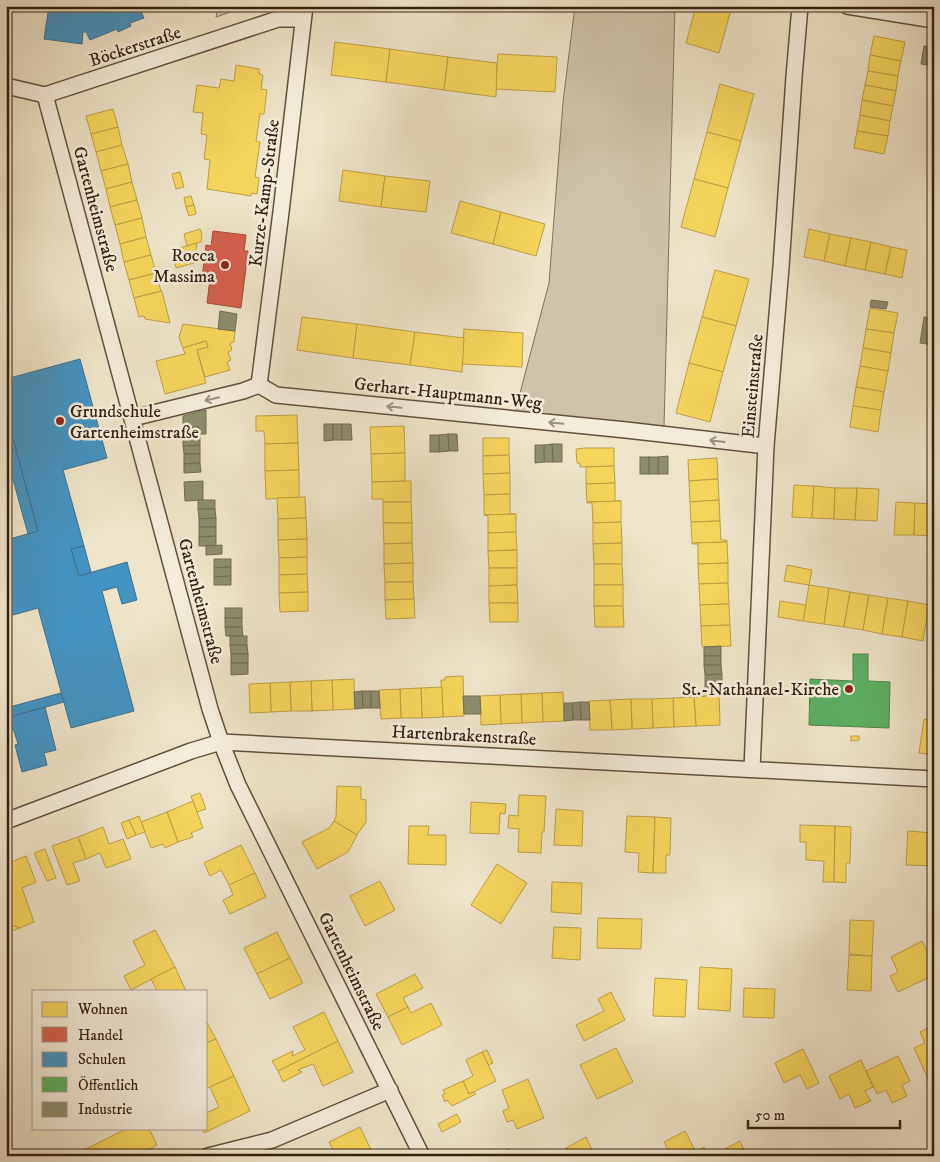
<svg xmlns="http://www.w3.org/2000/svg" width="940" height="1162" viewBox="0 0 940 1162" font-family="'IM FELL DW Pica',serif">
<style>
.green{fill:#cec3aa;stroke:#81725e}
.homes{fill:#f6d55c;stroke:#bc9f46}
.shops{fill:#d6604d;stroke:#a54d3b}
.schools{fill:#4393c3;stroke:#3e708e}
.public{fill:#5aae61;stroke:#4f8349}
.industry{fill:#8c8c6e;stroke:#726c52}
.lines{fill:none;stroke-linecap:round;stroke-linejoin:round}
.street-casing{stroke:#62513f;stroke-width:18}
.street{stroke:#f4eddc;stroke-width:15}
.oneway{stroke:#9e9181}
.poi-dot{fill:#8f2418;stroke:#f4eddc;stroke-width:2}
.labels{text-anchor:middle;stroke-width:5;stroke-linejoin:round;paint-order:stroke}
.street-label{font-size:18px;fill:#342011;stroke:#f4eddc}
.poi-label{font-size:18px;fill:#342011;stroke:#f4eddc;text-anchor:end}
</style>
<rect width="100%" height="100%" fill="#eee4c9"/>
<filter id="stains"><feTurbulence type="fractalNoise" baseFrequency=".004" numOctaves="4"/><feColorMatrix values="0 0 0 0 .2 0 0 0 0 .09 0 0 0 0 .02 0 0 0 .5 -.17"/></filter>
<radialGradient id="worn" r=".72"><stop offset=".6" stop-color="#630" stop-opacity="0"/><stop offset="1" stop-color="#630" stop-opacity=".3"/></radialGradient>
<g class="green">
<path d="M218,6H248L216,17Z"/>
<path d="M575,6H675L664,427L515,412L549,283L563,102Z"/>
</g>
<g class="homes">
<path d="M696,6H732L719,53L686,43Z"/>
<path d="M874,36L905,42L901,61L870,55Z"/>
<path d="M335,42L390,49L386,82L331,75Z"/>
<path d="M390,49L448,57L444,90L386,82Z"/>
<path d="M498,54L557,57L555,92L495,89Z"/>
<path d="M870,55L901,61L898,76L868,71Z"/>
<path d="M448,57L497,63L496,97L444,90Z"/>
<path d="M236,65L259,69V74L263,75L261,89L267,90L264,114H260L256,141L260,142L255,177L259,178L257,194L251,193V196L207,189L210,160L204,159L207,135L201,134L203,113L193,112L197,85L219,88L221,79L234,81Z"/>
<path d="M868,71L898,76L896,91L865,85Z"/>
<path d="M720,84L754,94L741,141L707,132Z"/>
<path d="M865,85L896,91L893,106L862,100Z"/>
<path d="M862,100L893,106L890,121L860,115Z"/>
<path d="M113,109L118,127L91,134L86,116Z"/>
<path d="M860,115L890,121L888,136L857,131Z"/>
<path d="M118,127L122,145L96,152L91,134Z"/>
<path d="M857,131L888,136L884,154L854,148Z"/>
<path d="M707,132L741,141L728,188L694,179Z"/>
<path d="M122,145L128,164L101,171L96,152Z"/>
<path d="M128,164L132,182L106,189L101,171Z"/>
<path d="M343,170L385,176L381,207L339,201Z"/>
<path d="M180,172L184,187L176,189L172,174Z"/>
<path d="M385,176L430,181L426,212L381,207Z"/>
<path d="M694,179L728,188L715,237L681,227Z"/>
<path d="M132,182L137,200L110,207L106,189Z"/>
<path d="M191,196L194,205L186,207L184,198Z"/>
<path d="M137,200L142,218L115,225L110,207Z"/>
<path d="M460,201L501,212L493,244L451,233Z"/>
<path d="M194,205L196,214L189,216L186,207Z"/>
<path d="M501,212L545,224L536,256L493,244Z"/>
<path d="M142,218L146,237L120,244L115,225Z"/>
<path d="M200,229L202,234L201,242L187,246L184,234Z"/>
<path d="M809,229L830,234L824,261L804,257Z"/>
<path d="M830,234L851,238L845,266L824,261Z"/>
<path d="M146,237L151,255L124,262L120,244Z"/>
<path d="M851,238L871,242L865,270L845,266Z"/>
<path d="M871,242L891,247L885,274L865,270Z"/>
<path d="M197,243L194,263L176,268L172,250Z"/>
<path d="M891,247L907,250L902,278L885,274Z"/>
<path d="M151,255L156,273L129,280L124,262Z"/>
<path d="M934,257V277L930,276Z"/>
<path d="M715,270L749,279L736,326L702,317Z"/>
<path d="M156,273L161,291L134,298L129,280Z"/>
<path d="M162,291L170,323L145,319L144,316L139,317L134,298Z"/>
<path d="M870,308L898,313L894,333L866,329Z"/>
<path d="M302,317L357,324L353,358L297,350Z"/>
<path d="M702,317L736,326L723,372L689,363Z"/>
<path d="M183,324L235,331L234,342L230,343L232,350L228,352L231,360L227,362L230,370L205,377L197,350L208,347L206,341L183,348L179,337Z"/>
<path d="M357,324L415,332L410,365L353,358Z"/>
<path d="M464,329L523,333L522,367L462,364Z"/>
<path d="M866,329L894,333L891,353L863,348Z"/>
<path d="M415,332L464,338L462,372L410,365Z"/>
<path d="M206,341L208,347L197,350L206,383L165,394L156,361L185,354L183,348Z"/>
<path d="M863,348L891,353L888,371L860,366Z"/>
<path d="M689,363L723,372L710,422L676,413Z"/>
<path d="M860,366L888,371L884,392L856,387Z"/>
<path d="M856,387L884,392L881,410L853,406Z"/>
<path d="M853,406L881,410L878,432L850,427Z"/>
<path d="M297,415L298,443L265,444L264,431H256V416Z"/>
<path d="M404,426L405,453L371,454L370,427Z"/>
<path d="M483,438H509V455L483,456Z"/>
<path d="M298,443L299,470L265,471V444Z"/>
<path d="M585,448H614V466L580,467V463H577L576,449Z"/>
<path d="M405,453V481L372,482L371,454Z"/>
<path d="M509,455L510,473L483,474V456Z"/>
<path d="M717,458L718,479L689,481L688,460Z"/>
<path d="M614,466L615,483L586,484V467Z"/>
<path d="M299,470V498L266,499L265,471Z"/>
<path d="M510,473V494L484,495L483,474Z"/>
<path d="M718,479L719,500L690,502L689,481Z"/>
<path d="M411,481V502H383V499H372V482Z"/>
<path d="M615,483V501H621L587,502L586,484Z"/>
<path d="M794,485L814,486L812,518L792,517Z"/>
<path d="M814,486L835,488L834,519L812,518Z"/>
<path d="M835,488H857L855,520L834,519Z"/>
<path d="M857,488L879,489L877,521L855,520Z"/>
<path d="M510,494V514H516L484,515V495Z"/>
<path d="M305,497L306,518L278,519L277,498Z"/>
<path d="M719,500L720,521L691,522L690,502Z"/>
<path d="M621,501V522L593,523L592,503H587V502Z"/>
<path d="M383,502H411L412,523H383Z"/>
<path d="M896,502L915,503L914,535H894Z"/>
<path d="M915,503L934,504V536L914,535Z"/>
<path d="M516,514V532L488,533V516L484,515Z"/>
<path d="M306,518L307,539L278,540V519Z"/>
<path d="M720,521L721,540H727V542L692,543L691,522Z"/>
<path d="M621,522L622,543L593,544V523Z"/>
<path d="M383,523H412V543L384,544Z"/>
<path d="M516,532L517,550L488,551V533Z"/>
<path d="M307,539V557L279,558L278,540Z"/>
<path d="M727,542L728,563L698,564V544H692V543Z"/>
<path d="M412,543L413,563L384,564V544Z"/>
<path d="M622,543V564H594L593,544Z"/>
<path d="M517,550V568H489L488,551Z"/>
<path d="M307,557V574L279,575V558Z"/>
<path d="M413,563V582H385L384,564Z"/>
<path d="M728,563V583L699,584L698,564Z"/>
<path d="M594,564H622L623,585H594Z"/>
<path d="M787,565L812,570L809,585L784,581Z"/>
<path d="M489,568H517V585L489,586Z"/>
<path d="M307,574L308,592L279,593V575Z"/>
<path d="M385,582H413L414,599L385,600Z"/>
<path d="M728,583L729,604L700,605L699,584Z"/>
<path d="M517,585L518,603H489V586Z"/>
<rect x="594" y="585" width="29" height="21"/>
<path d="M809,585L829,588L824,624L803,621Z"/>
<path d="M829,588L850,592L844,627L824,624Z"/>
<path d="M308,592V611L280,612L279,593Z"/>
<path d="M850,592L869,595L863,630L844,627Z"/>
<path d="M869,595L888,598L882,634L863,630Z"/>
<path d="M888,598L908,601L902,637L882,634Z"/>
<path d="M414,599L415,618L386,619L385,600Z"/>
<path d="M780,601L806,605L803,621L778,617Z"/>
<path d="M908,601L929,605L923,641L902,637Z"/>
<path d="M489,603H518V622H490Z"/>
<path d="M729,604L730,625L701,626L700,605Z"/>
<path d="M594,606H623L624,627H595Z"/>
<path d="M730,625L731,646L702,647L701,626Z"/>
<path d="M463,676L464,716L443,717L441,680H445V677Z"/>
<path d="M354,679L355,709L333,710L332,680Z"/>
<path d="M332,680L333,710L312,711L311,681Z"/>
<path d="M311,681L312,711H291L290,682Z"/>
<path d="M290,682L291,711L271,712L270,683Z"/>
<path d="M270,683L271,712L250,713L249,684Z"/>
<path d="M442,687L443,717L422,718L421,688Z"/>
<path d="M421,688L422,718H401L400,689Z"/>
<path d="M400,689L401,718L381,719L379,690Z"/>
<path d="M563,692L564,721L543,722L542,693Z"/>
<path d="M719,692L720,725L696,726L694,697L706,696L705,693Z"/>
<path d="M542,693L543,722L522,723L521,694Z"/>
<path d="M694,693H705L706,696L694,697Z"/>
<path d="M521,694L522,723L501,724L500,695Z"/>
<path d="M500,695L501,724L481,725L480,696Z"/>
<path d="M694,697L696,726L674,727L673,698Z"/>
<path d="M673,698L674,727L653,728L652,699Z"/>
<path d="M631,699H652L653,728L632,729Z"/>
<path d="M631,699L632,729L612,730L610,700Z"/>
<path d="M610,700L612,730H590L589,701Z"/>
<path d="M924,719L934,720V755L919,753Z"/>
<path d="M851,736H859V740L851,741Z"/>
<path d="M337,786L361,787V799L366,800V822L357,835L334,821L336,817Z"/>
<path d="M200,793L206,809L197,812L191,796Z"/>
<path d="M519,795L546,796L544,832H542L541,853L518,852L519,829L508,828L509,815L518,816Z"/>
<path d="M193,801L203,828L191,833L193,837L178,842L167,812Z"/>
<path d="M471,802L506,804L505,814L500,813L499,834L470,833Z"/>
<path d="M556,809L583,811L582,846L554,845Z"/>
<path d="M167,812L178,842L165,848L163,844L151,848L141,822Z"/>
<path d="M139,816L145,832L136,835L129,820Z"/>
<path d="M627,816L655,817L653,873L638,872L639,853L625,852Z"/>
<path d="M655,817L671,818L670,855H666V873H653Z"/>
<path d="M129,820L136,835L127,839L121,823Z"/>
<path d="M334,821L357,835L348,852L317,869L302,842L329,828Z"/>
<path d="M800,825L835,826L834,882H823L824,861L806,860V842H800Z"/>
<path d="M409,826H429L428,835H446V865L408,864Z"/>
<path d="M835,826L851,827L850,863H846V883L834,882Z"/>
<path d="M103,827L109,844L123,839L131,859L106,868L100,853L86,859L78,837Z"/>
<path d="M908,831L934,833V866L906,865Z"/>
<path d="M78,837L86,859L73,863L80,881L67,885L52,846Z"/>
<path d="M241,845L255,873L229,885L221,870L210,876L204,863Z"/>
<path d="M45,849L56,878L47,881L34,853Z"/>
<path d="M26,856L36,882L22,888L34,922L20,928L14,926L6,929V864Z"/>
<path d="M497,864L527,883L501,924L471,905Z"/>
<path d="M255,873L266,897L230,914L223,900L233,895L229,885Z"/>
<path d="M380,881L395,910L365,926L350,896Z"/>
<path d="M552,882L582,883L581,914L551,912Z"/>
<path d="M598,918L642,919L641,949L597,948Z"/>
<path d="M850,920L874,921L872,956L849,954Z"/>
<path d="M14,926L20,928L6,933V929Z"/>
<path d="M554,927L581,928L580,960L552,958Z"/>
<path d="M155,930L175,967L131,990L124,976L145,965L133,941Z"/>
<path d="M277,932L290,958L257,974L244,948Z"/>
<path d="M922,941L934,965V975L898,992L890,976L898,972L891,957Z"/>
<path d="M849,955L872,956L871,991L847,990Z"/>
<path d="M290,958L303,983L270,999L257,974Z"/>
<path d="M175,967L186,991H157L151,979Z"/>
<path d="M700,967L732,969L730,1011L698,1009Z"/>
<path d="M415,974L423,988L403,998L408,1007L388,1017L376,994Z"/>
<path d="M655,978L687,980L685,1017L653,1016Z"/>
<path d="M744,988L775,989L774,1018L743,1017Z"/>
<path d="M611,992L625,1020L584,1041L576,1025L604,1011L598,999Z"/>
<path d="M431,1003L442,1025L402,1045L388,1017L408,1007L411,1013Z"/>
<path d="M324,1012L338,1041L278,1071L272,1061L293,1051L292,1056L305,1050L293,1027Z"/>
<path d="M206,1021L216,1039L206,1043Z"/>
<path d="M934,1025V1079L929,1081L914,1048L925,1043L920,1032Z"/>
<path d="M216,1039L234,1076L206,1089V1043Z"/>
<path d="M338,1041L353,1072L323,1086L313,1064L298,1070L302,1072L283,1082L278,1071Z"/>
<path d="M616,1048L633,1082L597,1099L580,1065Z"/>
<path d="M803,1049L819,1083L807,1089L800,1075L784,1083L775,1063Z"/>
<path d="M487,1050L493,1063L488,1065L482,1052Z"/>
<path d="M482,1052L496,1081L469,1094L463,1081L473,1076L466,1060Z"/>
<path d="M898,1056L910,1081L902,1085L907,1096L892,1103L886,1090L877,1094L866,1071Z"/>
<path d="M861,1060L873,1087L865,1091L871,1101L855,1108L849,1094L840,1099L829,1076Z"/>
<path d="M234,1076L250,1111L204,1133L202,1128H206V1113L219,1107L210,1087Z"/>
<path d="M528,1079L544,1118L517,1129L513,1120L507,1122L503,1111L509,1108L502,1090Z"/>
<path d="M463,1081L469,1094L474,1092L476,1094L452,1106L447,1100L445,1102L442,1095L445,1094L443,1090Z"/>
<path d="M457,1114L461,1122L442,1132L438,1124Z"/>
<path d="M360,1127L374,1156H336L329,1142Z"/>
<path d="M128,1128H149L157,1145L138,1156H75L74,1155Z"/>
<path d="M685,1131L698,1156H671L664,1142Z"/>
<path d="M586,1137L595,1156H570L566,1148Z"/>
<path d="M740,1141L747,1156H726L723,1150Z"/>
<path d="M704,1147L709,1156H698L696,1152Z"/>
<path d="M723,1150L726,1156H719L717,1152Z"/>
</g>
<path class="shops" d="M213,231L246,235L244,251H248L241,308L207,303L210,279L202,278L206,245L211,246Z"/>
<g class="schools">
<path d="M49,6H139L144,18L130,23L131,26L118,32L117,29L90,40L86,32H83L82,44L44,39Z"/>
<path d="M80,359L107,458L63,470L84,546L71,549L79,576L127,562L137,600L122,604L117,587L102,591L134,711L71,728L38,608L6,617V540L38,531L6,413V379Z"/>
<path d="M6,413L38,531L28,534L6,454Z"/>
<path d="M84,546L91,572L79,576L71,549Z"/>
<path d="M61,693L64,702L6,718V708Z"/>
<path d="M45,707L56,750L44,753L47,765L22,772L15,745L18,744L13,728L9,729L8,728H6V718Z"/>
</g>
<path class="public" d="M853,654H868V681L890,682L889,728L809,725L810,679L853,681Z"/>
<g class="industry">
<path d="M924,46L934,47V66L921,64Z"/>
<path d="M871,300L888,302L886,309L870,307Z"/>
<path d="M220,311L237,314L235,331L218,329Z"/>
<path d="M924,317L934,318V345L920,343Z"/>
<path d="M206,410V434H200L199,427H183V416Z"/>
<path d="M324,424H333V440L324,441Z"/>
<rect x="333" y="424" width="9" height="16"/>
<path d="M342,424H351L352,440H342Z"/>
<path d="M199,427L200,436L183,437V428Z"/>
<path d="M448,434H457L458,451H449Z"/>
<path d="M448,434L449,451L439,452V435Z"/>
<rect x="430" y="435" width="9" height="17"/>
<path d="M200,436V445L183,446V437Z"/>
<path d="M552,444H562V462H553Z"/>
<path d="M552,444L553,462H544V445Z"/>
<path d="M200,445V454H184L183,446Z"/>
<path d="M535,445H544V462L535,463Z"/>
<path d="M184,454H200V463L184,464Z"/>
<path d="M668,456V474H658V457Z"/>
<rect x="640" y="457" width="9" height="17"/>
<rect x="649" y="457" width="9" height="17"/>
<path d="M200,463L201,472L184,473V464Z"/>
<path d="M203,481V500L185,501L184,482Z"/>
<rect x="198" y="500" width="17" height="9"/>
<path d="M198,509H215L216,518L199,519Z"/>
<path d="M216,518V527H199V519Z"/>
<path d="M199,527H216V536L199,537Z"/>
<path d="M216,536V546H199V537Z"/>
<path d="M222,545V554L206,555V546Z"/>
<path d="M214,559H231V567L214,568Z"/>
<path d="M231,567V576L214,577V568Z"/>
<path d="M231,576V585H214V577Z"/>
<rect x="225" y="608" width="17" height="10"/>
<rect x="225" y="618" width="17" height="9"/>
<path d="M225,627H242L243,636H226Z"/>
<rect x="230" y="636" width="17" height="9"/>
<path d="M230,645H247L248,654H231Z"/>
<path d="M721,646V656H704V647Z"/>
<rect x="231" y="654" width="17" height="9"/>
<rect x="704" y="656" width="17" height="9"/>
<path d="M231,663H248V674L231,675Z"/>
<path d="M704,665H721L722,674L705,675Z"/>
<path d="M722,674V683L705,684V675Z"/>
<path d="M722,683V692L705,693V684Z"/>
<path d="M362,691H371V708H363Z"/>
<path d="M362,691L363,708L355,709L354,692Z"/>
<path d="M371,691H379L380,708H371Z"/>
<path d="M463,696H480L481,714H464Z"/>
<path d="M580,702H589L590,720H581Z"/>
<path d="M580,702L581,720H573L572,703Z"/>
<path d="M564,703H572L573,720L564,721Z"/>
<path d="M508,1149L512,1156H495Z"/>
</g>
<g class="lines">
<defs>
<g id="street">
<path d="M847,6L934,20"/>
<path d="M6,86L45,95L278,19H303"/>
<path d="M45,95L210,709L221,742L238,785L422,1156"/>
<path d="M259,385L276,395L626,430L766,446"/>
<path d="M259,385L281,212L305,6"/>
<path d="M133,418L243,391L259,385"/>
<path d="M752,769L766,446L781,267L794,77L800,6"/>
<path d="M6,821L191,751L221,742L934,779"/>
<path d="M208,1156L272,1140L390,1090"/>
</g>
</defs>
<use href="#street" class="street-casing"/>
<use href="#street" class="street"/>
</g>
<defs><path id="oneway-shaft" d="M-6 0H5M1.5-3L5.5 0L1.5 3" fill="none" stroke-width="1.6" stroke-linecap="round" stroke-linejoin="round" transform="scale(1.25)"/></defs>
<g class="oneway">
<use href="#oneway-shaft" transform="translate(212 399) rotate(166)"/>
<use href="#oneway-shaft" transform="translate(394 407) rotate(-174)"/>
<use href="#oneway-shaft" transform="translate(556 423) rotate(-174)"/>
<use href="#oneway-shaft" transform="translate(717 441) rotate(-173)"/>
</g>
<g class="poi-dot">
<circle cx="225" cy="265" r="5"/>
<circle cx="60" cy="421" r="5"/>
<circle cx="849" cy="689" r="5"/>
</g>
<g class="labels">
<g class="street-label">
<text transform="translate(135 46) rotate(-18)" y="6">Böckerstraße</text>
<text transform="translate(264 193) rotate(-83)" y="6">Kurze-Kamp-Straße</text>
<text transform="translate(96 209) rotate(75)" y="6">Gartenheimstraße</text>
<text transform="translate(752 386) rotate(-85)" y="6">Einsteinstraße</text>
<text transform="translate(448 393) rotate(6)" y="6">Gerhart-Hauptmann-Weg</text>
<text transform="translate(201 601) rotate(75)" y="6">Gartenheimstraße</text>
<text transform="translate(464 735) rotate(3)" y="6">Hartenbrakenstraße</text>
<text transform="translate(352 971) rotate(64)" y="6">Gartenheimstraße</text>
</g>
<g class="poi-label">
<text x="215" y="261">Rocca<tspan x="215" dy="21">Massima</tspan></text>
<text x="70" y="417" text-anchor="start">Grundschule<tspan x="70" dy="21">Gartenheimstraße</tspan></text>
<text x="839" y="695">St.-Nathanael-Kirche</text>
</g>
</g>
<rect width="940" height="1162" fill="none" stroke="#eee4c9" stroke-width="25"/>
<rect x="8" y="8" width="925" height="1147" fill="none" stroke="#342011" stroke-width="2.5"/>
<rect x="12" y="12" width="915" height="1137" fill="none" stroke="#342011"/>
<rect x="32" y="990" width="175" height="140" fill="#f4eddc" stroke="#a79b8b"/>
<rect x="42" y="1002" width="25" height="15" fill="#f6d55c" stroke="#a79b8b"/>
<text x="78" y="1014" font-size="15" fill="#342011">Wohnen</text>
<rect x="42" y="1027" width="25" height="15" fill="#d6604d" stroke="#a79b8b"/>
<text x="78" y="1040" font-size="15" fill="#342011">Handel</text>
<rect x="42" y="1052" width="25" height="15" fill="#4393c3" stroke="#a79b8b"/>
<text x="78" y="1064" font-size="15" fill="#342011">Schulen</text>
<rect x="42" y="1077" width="25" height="15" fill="#5aae61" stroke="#a79b8b"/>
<text x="78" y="1090" font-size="15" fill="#342011">Öffentlich</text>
<rect x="42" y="1102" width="25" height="15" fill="#8c8c6e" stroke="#a79b8b"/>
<text x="78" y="1114" font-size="15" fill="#342011">Industrie</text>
<path d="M748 1120v8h152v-8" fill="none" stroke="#342011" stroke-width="2.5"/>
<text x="755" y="1120" font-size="15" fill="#342011" stroke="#f4eddc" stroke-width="4" paint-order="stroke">50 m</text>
<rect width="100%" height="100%" filter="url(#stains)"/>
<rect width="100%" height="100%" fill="url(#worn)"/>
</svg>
